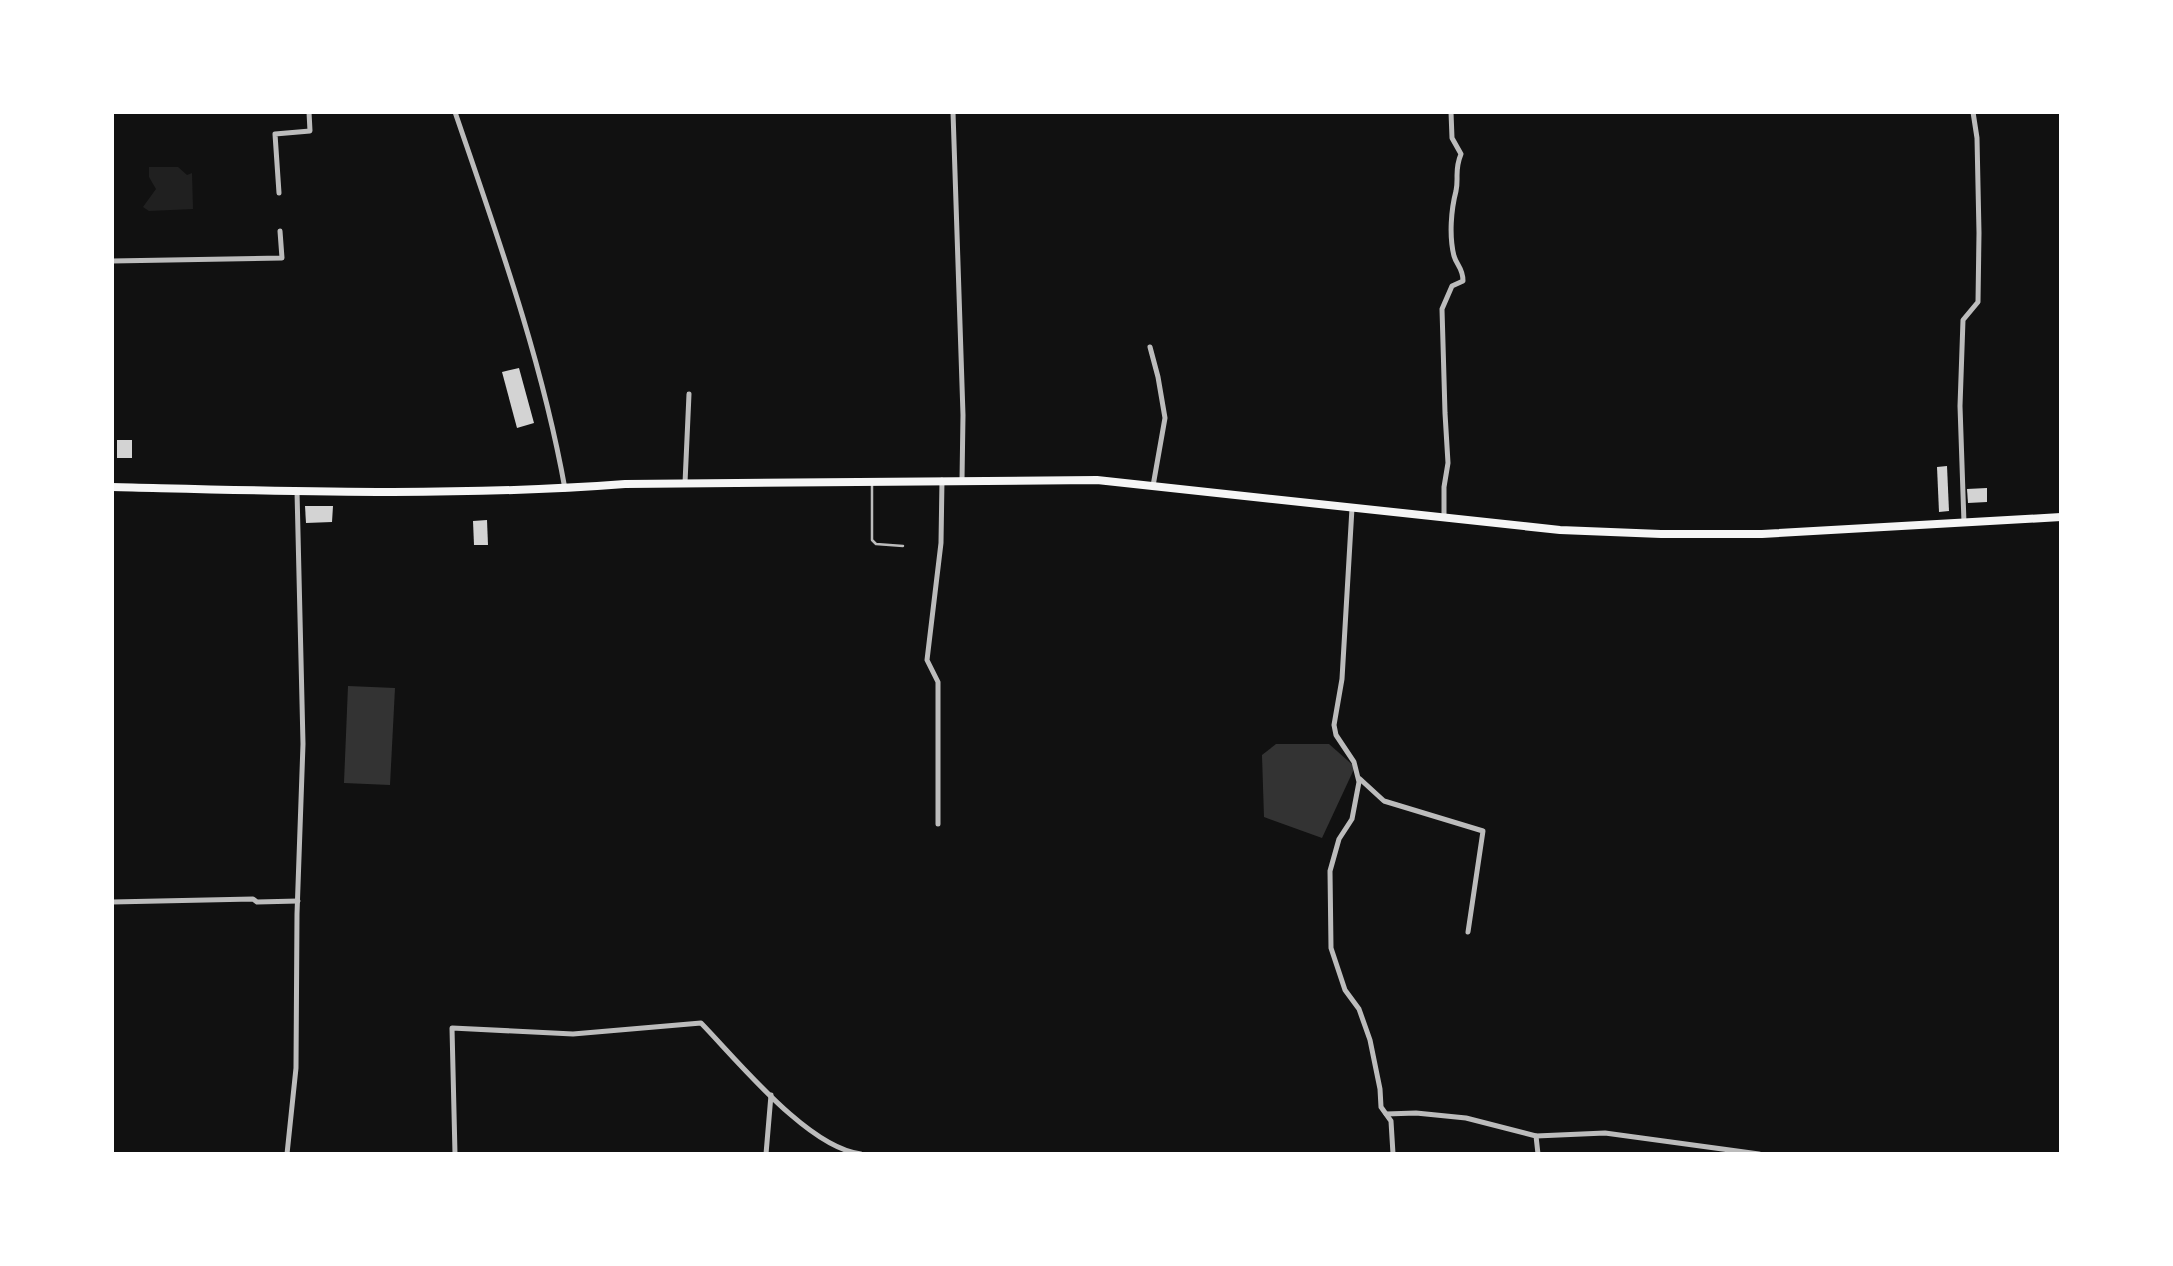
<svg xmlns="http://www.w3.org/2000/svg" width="2173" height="1266" viewBox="0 0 2173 1266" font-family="'Source Sans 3',sans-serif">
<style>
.green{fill:#202020}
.water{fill:#333}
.building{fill:#d3d3d3}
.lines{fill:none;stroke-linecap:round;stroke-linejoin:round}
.service{stroke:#bcbcbc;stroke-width:2.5}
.minor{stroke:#bcbcbc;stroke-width:5}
.trunk{stroke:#f5f5f5;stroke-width:8}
</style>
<rect width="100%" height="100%" fill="#111"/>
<path class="green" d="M149,167H178L187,175L192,173L193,209L149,211L143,207L156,189L149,177Z"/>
<g class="water">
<path d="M348,686L395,688L390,785L344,783Z"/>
<path d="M1276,744H1329L1355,767L1322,838L1264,817L1262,755Z"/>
</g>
<g class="building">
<path d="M519,368L534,423L517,428L502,372Z"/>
<rect x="117" y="440" width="15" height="18"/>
<path d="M1947,466L1949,511L1939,512L1937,467Z"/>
<path d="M1987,488V502L1968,503L1967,489Z"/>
<path d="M305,506H333L332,522L306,523Z"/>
<path d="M487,520L488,545H474L473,521Z"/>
</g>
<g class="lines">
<path class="service" d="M872,484V540L876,544L903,546"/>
<g class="minor">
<path d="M455,112C497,235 542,360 565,489"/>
<path d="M953,112L963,415L962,480"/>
<path d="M279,193L275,134L310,131L309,112"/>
<path d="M112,261L282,258L280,231"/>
<path d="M1150,347L1158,377L1165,418L1153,486"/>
<path d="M685,483L689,394"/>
<path d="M1352,508L1342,679L1334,725L1336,735L1354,762L1359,782L1352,819L1339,839L1330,871L1331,948L1345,990L1359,1009L1370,1040L1380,1089L1381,1107L1391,1121L1393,1154"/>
<path d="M1444,518V487L1448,463L1445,413L1442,309L1452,286L1463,281C1463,268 1457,266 1454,256C1449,236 1451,210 1456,191C1459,177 1454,171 1461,154L1452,138L1451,112"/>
<path d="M1964,523L1960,406L1963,320L1978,302L1979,233L1977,138L1973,112"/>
<path d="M1360,779L1384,801L1483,831L1468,932"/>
<path d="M938,824V682L927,660L941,543L942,480"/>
<path d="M112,902L253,899L257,902L298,901"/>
<path d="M1386,1114L1416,1113L1466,1118L1536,1136L1538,1154"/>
<path d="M1536,1136L1605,1133L1759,1154"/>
<path d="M287,1154L296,1068L297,914L303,744L297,491"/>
<path d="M455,1154L452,1028L573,1034L701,1023C738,1061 808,1148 861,1154"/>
<path d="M766,1154L771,1095"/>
</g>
<path class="trunk" d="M112,487C283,491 454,497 625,484L1097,480L1560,530L1661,534H1762L2061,517"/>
</g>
<rect width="2173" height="1266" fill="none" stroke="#ffffff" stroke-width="228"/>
</svg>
